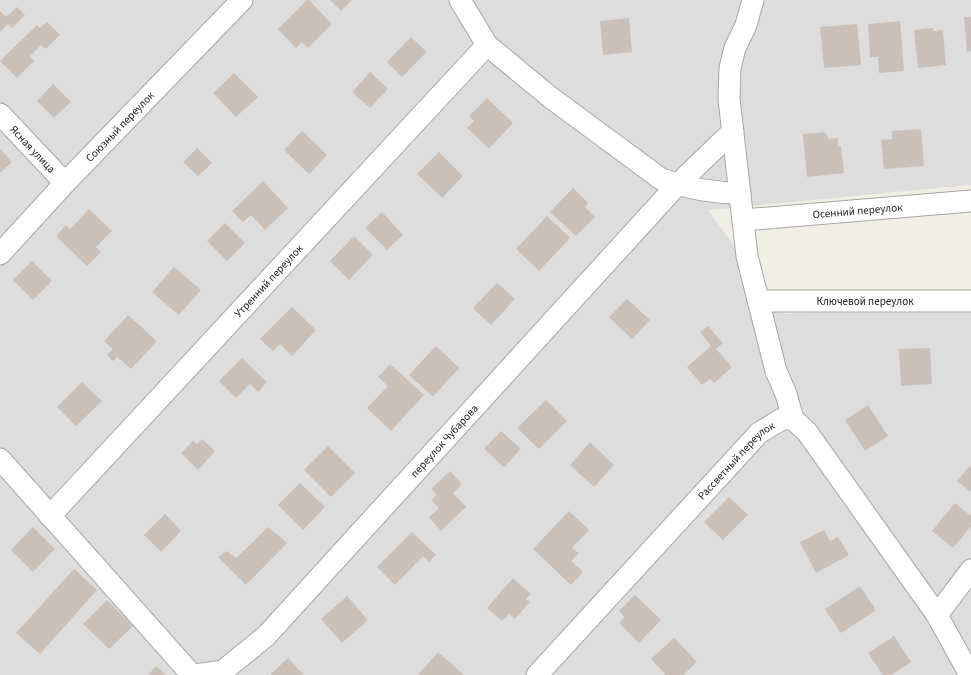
<svg xmlns="http://www.w3.org/2000/svg" width="971" height="675" viewBox="0 0 971 675" font-family="'Source Sans 3',sans-serif">
<style>
.residential{fill:#dedddd}
.building{fill:#cac0b8}
.lines{fill:none;stroke-linecap:round;stroke-linejoin:round}
.minor-casing{stroke:#a7a7a7;stroke-width:23}
.minor{stroke:#fff;stroke-width:21}
.labels{text-anchor:middle;stroke-width:4;stroke-linejoin:round;paint-order:stroke}
.street-label{font-size:11px;fill:#202020;stroke:#fff}
</style>
<rect width="100%" height="100%" fill="#f1eee5"/>
<path class="residential" d="M0,0H971V185L708,210L784,314L971,299V675H0Z"/>
<g class="building">
<path d="M307,0H309L332,24L308,48L302,42L296,48L278,29Z"/>
<path d="M330,0H352L341,11Z"/>
<path d="M17,7L25,15L12,28L8,24L0,32V11L6,17Z"/>
<path d="M964,17H971V51L967,52Z"/>
<path d="M629,18L632,52L603,55L600,21Z"/>
<path d="M900,21L904,71L879,73L878,57H870L868,24Z"/>
<path d="M47,22L60,35L46,49L41,45L30,56L34,61L17,78L0,61L37,25L40,28Z"/>
<path d="M857,24L861,65L824,68L820,27Z"/>
<path d="M933,28V31L943,30L946,65L918,68L914,30Z"/>
<path d="M411,37L427,52L402,77L387,62Z"/>
<path d="M370,72L388,89L370,108L352,92Z"/>
<path d="M234,73L258,97L236,117L213,93Z"/>
<path d="M53,84L71,102L54,118L37,101Z"/>
<path d="M487,98L513,123L489,149L467,128L474,121L469,116Z"/>
<path d="M921,129L924,166L884,169L881,140L892,139V131Z"/>
<path d="M302,131L327,155L309,174L284,150Z"/>
<path d="M825,132L829,139L838,138V146H841L844,173L807,177L803,134Z"/>
<path d="M197,148L212,163L198,176L183,162Z"/>
<path d="M0,149L12,162L0,173Z"/>
<path d="M439,152L463,176L442,198L417,174Z"/>
<path d="M263,181L288,208L265,230L251,215L243,222L232,211Z"/>
<path d="M573,188L588,203L585,207L595,217L576,236L550,212Z"/>
<path d="M89,209L112,231L96,247L101,252L87,266L56,236L66,225L70,229Z"/>
<path d="M382,212L403,235L387,250L365,228Z"/>
<path d="M547,216L570,238L539,271L516,249Z"/>
<path d="M225,223L245,243L227,261L207,241Z"/>
<path d="M354,236L373,255L349,280L330,261Z"/>
<path d="M32,261L52,281L33,300L13,280Z"/>
<path d="M174,267L201,290L179,315L152,292Z"/>
<path d="M497,283L515,299L491,325L473,308Z"/>
<path d="M627,299L650,320L632,339L609,317Z"/>
<path d="M292,307L316,330L292,356L280,344L273,351L260,339Z"/>
<path d="M128,315L157,341L131,369L117,357L113,361L107,355L113,349L104,341Z"/>
<path d="M708,326L723,343L716,349L732,367L714,383L710,379L702,385L687,367L711,346L700,332Z"/>
<path d="M436,346L459,368L433,397L409,375Z"/>
<path d="M930,348L932,384L901,386L899,349Z"/>
<path d="M242,358L267,382L258,392L250,384L236,398L219,381Z"/>
<path d="M390,364L424,395L391,431L367,408L388,386L378,377Z"/>
<path d="M82,382L102,401L76,426L57,407Z"/>
<path d="M546,400L567,421L539,449L517,428Z"/>
<path d="M868,405L888,436L865,451L845,420Z"/>
<path d="M501,431L521,449L504,467L484,449Z"/>
<path d="M202,439L215,451L198,470L181,453L193,441L197,444Z"/>
<path d="M590,442L614,465L594,487L570,465Z"/>
<path d="M328,446L355,473L331,497L304,470Z"/>
<path d="M971,465V492L957,481Z"/>
<path d="M450,471L462,484L453,493L466,507L441,531L429,517L439,508L431,500L437,495L431,489Z"/>
<path d="M300,483L325,507L303,530L278,505Z"/>
<path d="M729,497L748,515L723,540L704,522Z"/>
<path d="M955,503L971,516V526L953,548L932,531Z"/>
<path d="M569,511L589,530L572,548L579,553L571,561L583,572L571,585L533,549Z"/>
<path d="M165,514L181,531L161,552L144,535Z"/>
<path d="M33,527L55,549L33,572L11,550Z"/>
<path d="M268,527L287,543L246,585L218,557L227,551L236,558Z"/>
<path d="M824,530L830,541L838,537L849,555L816,573L800,542Z"/>
<path d="M412,532L436,555L429,562L423,556L395,585L377,567Z"/>
<path d="M74,569L97,590L40,654L16,633Z"/>
<path d="M513,578L531,594L526,599L530,602L515,619L509,614L502,621L487,608Z"/>
<path d="M860,586L876,610L841,633L825,609Z"/>
<path d="M635,595L661,620L639,643L619,623L625,617L619,611Z"/>
<path d="M347,596L368,620L342,643L321,619Z"/>
<path d="M107,600L133,626L109,649L83,624Z"/>
<path d="M894,636L911,662L891,675H883L868,653Z"/>
<path d="M674,638L697,662L683,675H666L651,659Z"/>
<path d="M438,652L464,675H418Z"/>
<path d="M288,658L304,675H270Z"/>
<path d="M156,666L166,675H148Z"/>
</g>
<g class="lines">
<defs>
<g id="minor">
<path d="M460,0L487,45L550,97L661,179C686,188 713,193 740,193"/>
<path d="M753,0L746,25L735,48L730,68L729,99L747,256L776,371L786,394L793,419"/>
<path id="s1" d="M0,114L65,183"/>
<path id="s2" d="M743,220L971,201"/>
<path id="s3" d="M0,254L65,183L242,0"/>
<path id="s4" d="M758,301H971"/>
<path d="M0,459L192,675"/>
<path id="s5" d="M50,516L487,45"/>
<path d="M937,615L971,570"/>
<path id="s6" d="M196,675L223,671L266,636L677,185L733,131"/>
<path id="s7" d="M537,675L759,433L782,419H793L807,432L937,615L970,675"/>
</g>
</defs>
<use href="#minor" class="minor-casing"/>
<use href="#minor" class="minor"/>
</g>
<g class="labels">
<g class="street-label">
<text dy="4" stroke="none"><textPath href="#s3" startOffset="175">Союзный переулок</textPath></text>
<text dy="4" stroke="none"><textPath href="#s1" startOffset="48">Ясная улица</textPath></text>
<text dy="4" stroke="none"><textPath href="#s2" startOffset="115">Осенний переулок</textPath></text>
<text dy="4" stroke="none"><textPath href="#s5" startOffset="321">Утренний переулок</textPath></text>
<text dy="4" stroke="none"><textPath href="#s4" startOffset="107">Ключевой переулок</textPath></text>
<text dy="4" stroke="none"><textPath href="#s6" startOffset="347">переулок Чубарова</textPath></text>
<text dy="4" stroke="none"><textPath href="#s7" startOffset="293">Рассветный переулок</textPath></text>
</g>
</g>
</svg>
